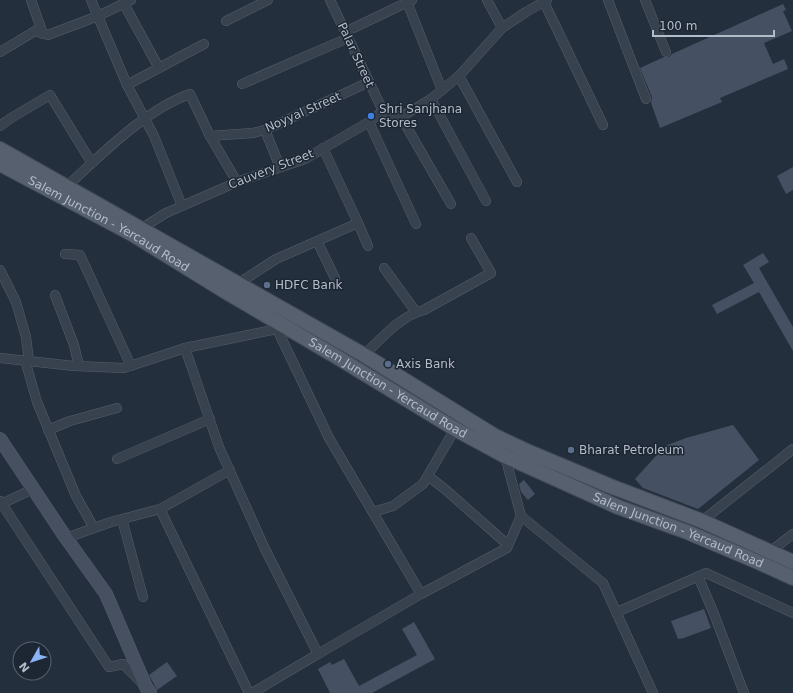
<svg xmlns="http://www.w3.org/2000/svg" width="793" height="693" viewBox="0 0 793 693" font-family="'DejaVu Sans',sans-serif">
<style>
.building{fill:#455162}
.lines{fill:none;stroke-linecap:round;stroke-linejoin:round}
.street-casing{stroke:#565f6c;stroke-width:10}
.secondary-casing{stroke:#565f6c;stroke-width:14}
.primary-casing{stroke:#414a57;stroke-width:16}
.street{stroke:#38414e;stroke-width:9}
.secondary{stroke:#465061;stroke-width:13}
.primary{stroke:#56606e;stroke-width:14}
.shop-dot{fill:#3f7fe0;stroke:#1d2633;stroke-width:1.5}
.service-dot{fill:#5c6f8a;stroke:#1d2633;stroke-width:1.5}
.labels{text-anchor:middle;stroke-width:3;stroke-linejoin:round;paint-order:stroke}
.street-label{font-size:12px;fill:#b4bcc9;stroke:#1d2633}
.poi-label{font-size:12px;fill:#b4bcc9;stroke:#1d2633;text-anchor:start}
</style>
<rect width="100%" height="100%" fill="#242f3e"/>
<g class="building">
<path d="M783,4L786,10L783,11L792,31L764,43L773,64L784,59L788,69L720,98L722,102L660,128L651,103L652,97L640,68L664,57H669L672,54Z"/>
<path d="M793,167V190L786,194L777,176Z"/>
<path d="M763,253L769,262L759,268L793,327V351L759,292L717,314L712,305L754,283L743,265Z"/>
<path d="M733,425L759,460L698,509L643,488L635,479L665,446L686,438Z"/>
<path d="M524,480L535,494L528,500L521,492L519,484Z"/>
<path d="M704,609L711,628L681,639V638L678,639L671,621Z"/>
<path d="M414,622L435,659L372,693H330L318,669L330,662L332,665L344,659L359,686L417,655L402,629Z"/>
<path d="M167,662L177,676L157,690L149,675Z"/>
</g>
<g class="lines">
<defs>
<g id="street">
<path d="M31,0L43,34"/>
<path d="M91,0L127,85L154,136L182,206"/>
<path d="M330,0L383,111"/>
<path d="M487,0L502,28"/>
<path d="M608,0L646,99"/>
<path d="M645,0L666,52"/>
<path d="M407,2L442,90"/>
<path d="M544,2L603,125"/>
<path d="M124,4L159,68"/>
<path d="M226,21L268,0"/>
<path d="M345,32L412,0"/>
<path d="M0,52L35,31L48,35L98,16L131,0"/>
<path d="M459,76L517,182"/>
<path d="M242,84L348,38"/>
<path d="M127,85L204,44"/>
<path d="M431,99L486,201"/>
<path d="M401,117L451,204"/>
<path d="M369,122L416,224"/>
<path d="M0,126L11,118L50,95L88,157L93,162"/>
<path d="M265,130L280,167"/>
<path d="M210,136L253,133L265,130L369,82"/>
<path d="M67,186C101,155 146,109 190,94L210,136L237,182"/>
<path d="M358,223L368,246"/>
<path d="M142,228L166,213L237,182L305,159L369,122L383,111L401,117L431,99L459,76L502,28L526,12L547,0"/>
<path d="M317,241L335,278"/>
<path d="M65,254L80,255L131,366"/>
<path d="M384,268L416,312"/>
<path d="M0,270L16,302L26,337L29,361"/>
<path d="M239,283L276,259L358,223L323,148"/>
<path d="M55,295L74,345L79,366"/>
<path d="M274,325L277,329L329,438L421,594L507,548L521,516"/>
<path d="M277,329L185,348L219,447L265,549L318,654L421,594"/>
<path d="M364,355C381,339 400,316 424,310L491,273L471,238"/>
<path d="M0,358L74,366L124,368L185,348"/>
<path d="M25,360L37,402L76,496L94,528"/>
<path d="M48,430L70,421L117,408"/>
<path d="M507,453L505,456L521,516L603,583L653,693"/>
<path d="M117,459L210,419"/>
<path d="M230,470L160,509L249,693"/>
<path d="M428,476L446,490L508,545"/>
<path d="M0,501L109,667L123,664L141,682"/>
<path d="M1,504L33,489"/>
<path d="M373,512L393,506L423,484L455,429"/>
<path d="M122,519L143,597"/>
<path d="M702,521L793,449"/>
<path d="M66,538L111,522L160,509"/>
<path d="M771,551L793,534"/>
<path d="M698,576L714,614L744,693"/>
<path d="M617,612L706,573L793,613"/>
<path d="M252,693L318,654"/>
</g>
<path id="secondary" d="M0,439L66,538L106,594L146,687L150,693"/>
<g id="primary">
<path d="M0,149L364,355L495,436L529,452L610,486L702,521L793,562"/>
<path id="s1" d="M0,164L132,234L226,292L337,357L455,429L505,456L618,507L687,532L758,562L793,578"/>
</g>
</defs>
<use href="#street" class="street-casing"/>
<use href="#secondary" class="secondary-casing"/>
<use href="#primary" class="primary-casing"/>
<use href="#street" class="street"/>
<use href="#secondary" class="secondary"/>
<use href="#primary" class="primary"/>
</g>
<circle class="shop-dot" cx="371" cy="116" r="4"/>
<g class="service-dot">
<circle cx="267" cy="285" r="4"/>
<circle cx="388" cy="364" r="4"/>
<circle cx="571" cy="450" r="4"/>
</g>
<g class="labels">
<g class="street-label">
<text transform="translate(356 55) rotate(65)" y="4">Palar Street</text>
<text transform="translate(303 112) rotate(-24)" y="4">Noyyal Street</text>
<text transform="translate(271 169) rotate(-21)" y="4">Cauvery Street</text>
<text dy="4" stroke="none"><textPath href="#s1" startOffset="124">Salem Junction - Yercaud Road</textPath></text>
<text dy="4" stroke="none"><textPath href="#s1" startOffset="448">Salem Junction - Yercaud Road</textPath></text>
<text dy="4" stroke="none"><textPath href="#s1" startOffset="772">Salem Junction - Yercaud Road</textPath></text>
</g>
<g class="poi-label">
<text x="379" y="113">Shri Sanjhana<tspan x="379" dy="14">Stores</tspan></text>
<text x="275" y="289">HDFC Bank</text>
<text x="396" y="368">Axis Bank</text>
<text x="579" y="454">Bharat Petroleum</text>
</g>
</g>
<g transform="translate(32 661) rotate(231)"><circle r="19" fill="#1d2633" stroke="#59626f"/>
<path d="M0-3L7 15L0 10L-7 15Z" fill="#8ab4f8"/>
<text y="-6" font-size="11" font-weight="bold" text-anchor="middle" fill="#b4bcc9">N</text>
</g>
<path d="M653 30v6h121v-6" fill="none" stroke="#b4bcc9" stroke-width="2"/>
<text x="659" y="30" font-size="12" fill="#b4bcc9" stroke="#1d2633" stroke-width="3" paint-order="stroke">100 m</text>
</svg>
